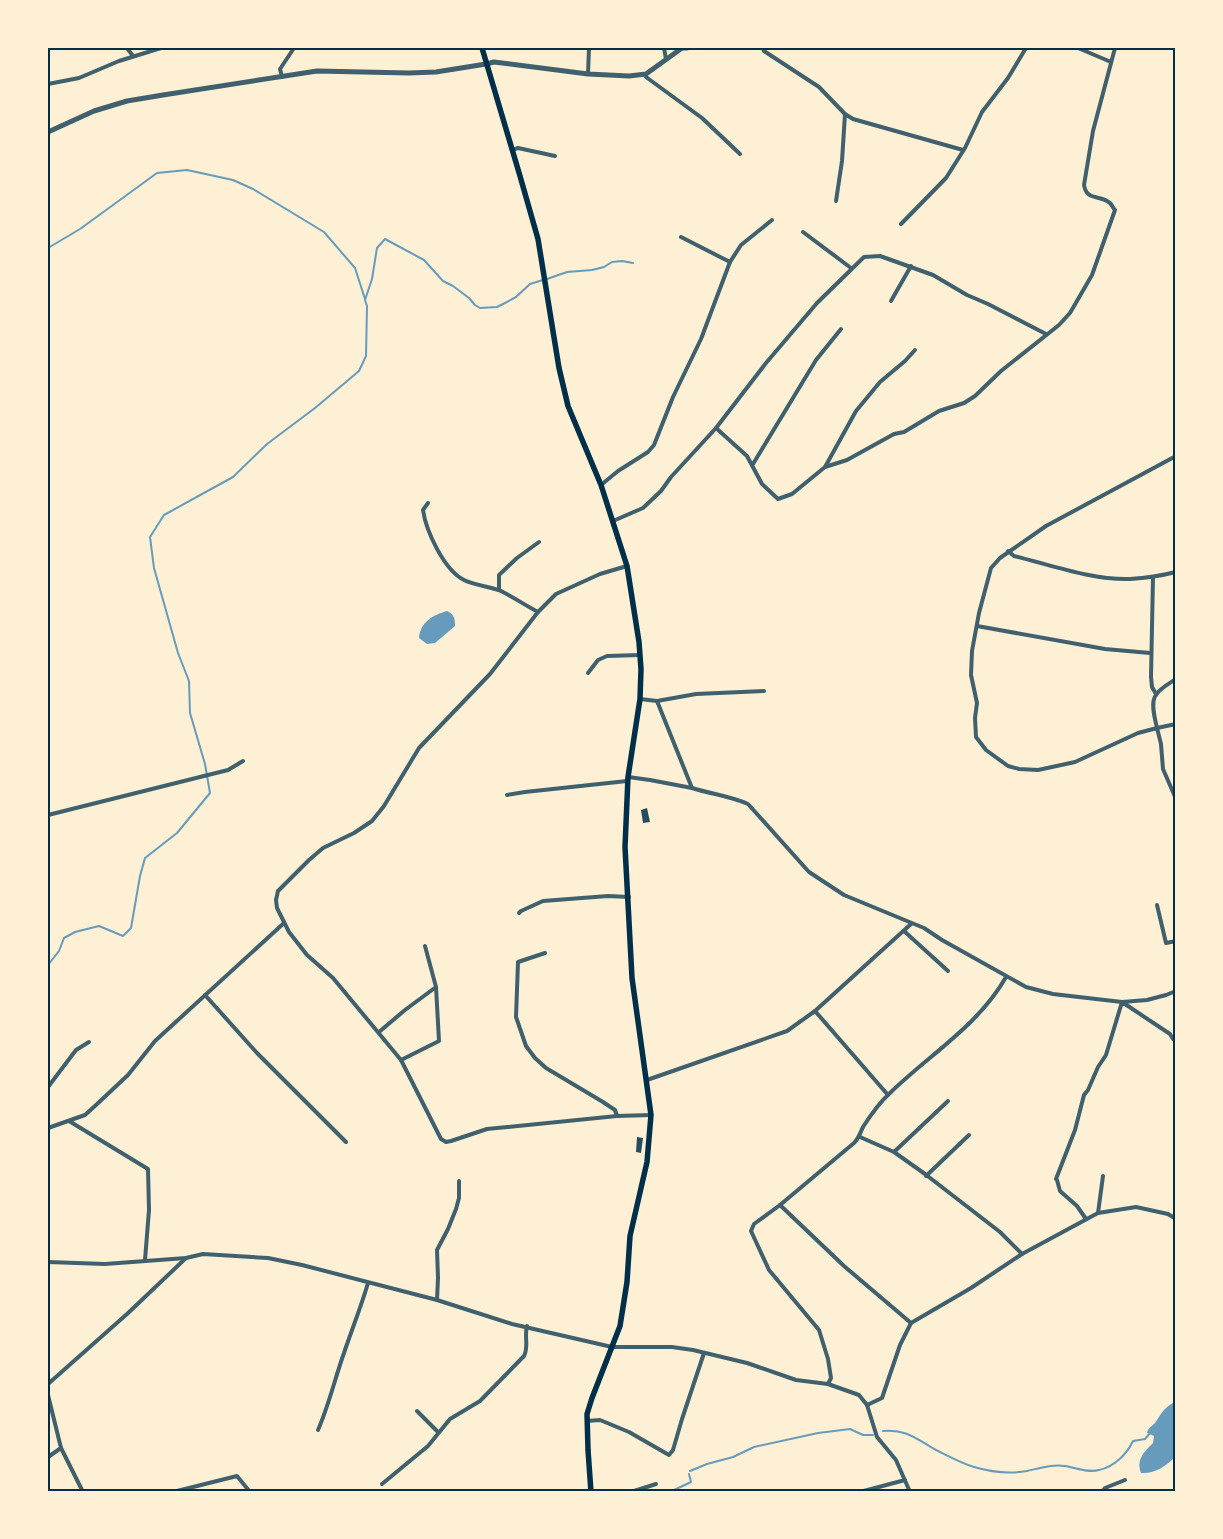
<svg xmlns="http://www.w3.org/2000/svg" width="1223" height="1539" viewBox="0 0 1223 1539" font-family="'Noto Sans',sans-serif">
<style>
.water{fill:#669bbc}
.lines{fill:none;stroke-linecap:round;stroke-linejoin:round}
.stream{stroke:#669bbc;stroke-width:2}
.building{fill:#264d5e}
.minor{stroke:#3f606c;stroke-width:4}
.tertiary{stroke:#3f606c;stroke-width:5}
.secondary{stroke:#003049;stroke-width:5.5}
.neatline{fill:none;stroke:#003049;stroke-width:2}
</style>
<rect width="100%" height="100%" fill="#fdf0d5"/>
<g class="water">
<path d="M447,611C454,614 455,618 455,626L435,643L427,644L419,638C420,622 433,615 447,611Z"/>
<path d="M1175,1402V1457C1166,1466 1155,1474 1141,1473C1136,1459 1144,1452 1153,1443L1154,1436L1147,1433C1148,1428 1151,1427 1155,1423C1161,1414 1164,1407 1175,1402Z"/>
</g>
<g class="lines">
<g class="stream">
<path d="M48,248L80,229L157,173L187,170L233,180L253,189L324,232L355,268L365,299"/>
<path d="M547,279L567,272L592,270L604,267L612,262L622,261L633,263"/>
<path d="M48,965L59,951L64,938L75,932L99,926L123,936L131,928L140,876L145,858L177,833L210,793L205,764L190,713L189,681L178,653L154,568L150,537L164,515L233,477L267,444L315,408L359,371L366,356L367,306L365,300L372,279L377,248L385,239L424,260L443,281L453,286L469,298L475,305L480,308L497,307L505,303L516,297L530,284L543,280"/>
<path d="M883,1431C907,1429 916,1439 936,1450C948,1456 961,1463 974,1467C991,1472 1010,1474 1027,1471C1040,1468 1053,1464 1065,1466C1077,1468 1088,1473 1099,1470C1114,1467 1127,1454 1133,1441L1145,1439L1150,1433"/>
<path d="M690,1471L707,1464L733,1457L754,1447L818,1433L850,1429L863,1435H873"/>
<path d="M670,1492L691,1482L689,1474"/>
</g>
</g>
<g class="building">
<path d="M647,808L650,822L643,823L641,810Z"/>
<path d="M637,1137L643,1138L641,1153L636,1152Z"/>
</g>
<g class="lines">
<g class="minor">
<path d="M127,48L133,56"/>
<path d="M664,48L666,59"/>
<path d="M763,48L764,51L819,87L845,114L853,119L963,150"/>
<path d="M1078,48L1111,62"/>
<path d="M588,74L589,48"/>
<path d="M646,74V77L702,118L740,154"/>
<path d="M282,77L280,69L294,48"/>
<path d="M48,84L79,78L119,61L161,48"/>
<path d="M512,150L518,148L555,156"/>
<path d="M836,201L842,161L845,114"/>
<path d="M901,224L946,178L965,148L982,112L1008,78L1026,48"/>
<path d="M803,232L851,268"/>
<path d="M681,237L730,262"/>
<path d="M891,301L911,266"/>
<path d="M716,428L747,456L762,484L778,499L792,494L825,467L847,460L894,434L904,432L939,411L964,403L975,396L1001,371L1059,325L1070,313L1092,275L1115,210C1113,208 1112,205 1110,203C1100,194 1087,202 1084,185L1093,131L1115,48"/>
<path d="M1176,456L1046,526L1000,558L991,568L979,613L972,651L971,675L977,703L975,718L976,737L986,750L1008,766L1019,769L1038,770L1075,762L1138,733L1157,728L1161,744L1163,769L1176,799"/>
<path d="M753,464L816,360L841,329"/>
<path d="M825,467L856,411L880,382L905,361L915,350"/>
<path d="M601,485L618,471L648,452L654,445L673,397L701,339L730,262L741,245L772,220"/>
<path d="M428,503L423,510C426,531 444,570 464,580C476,586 489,586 501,591C513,597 525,605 538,612"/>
<path d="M613,521L643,508L661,491L671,477L716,428L766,363L817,303L864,257L880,256L933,275L967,295L988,304L1046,334"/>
<path d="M1008,551L1014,556C1051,565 1091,580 1130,579C1146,578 1160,576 1176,572"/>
<path d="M627,566L600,574L556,594L538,612L490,674L419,748L384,806L372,821L354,833L323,848L309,860L278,891L276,900L277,908L289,932L307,955L333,978L401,1060L441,1139L446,1142L451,1141L487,1129L617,1116L651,1115"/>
<path d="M1153,577L1151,677L1152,687L1156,694"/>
<path d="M499,590V575L517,558L539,542"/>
<path d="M977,626L1105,649L1150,653"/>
<path d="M588,673L598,660L607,656L640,655"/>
<path d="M1176,679C1170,683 1159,689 1156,695C1150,702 1155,719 1157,728L1176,724"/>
<path d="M640,699L657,701L692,788C711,794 730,796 748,804L809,872L844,895L924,928L942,940L1026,987L1053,994L1122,1002L1147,1000L1166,995L1176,991"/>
<path d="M657,701L696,694L764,691"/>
<path d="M628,777L650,780L692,788"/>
<path d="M507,795L525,792L627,781"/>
<path d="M48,815L228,770L243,761"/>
<path d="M1157,905L1166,943L1176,941"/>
<path d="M519,913L521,911L543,901L608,896L629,897"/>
<path d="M904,931L948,971"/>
<path d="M545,953L518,962L516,1017L526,1046L535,1058L546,1068L603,1102L615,1110L617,1116"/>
<path d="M205,995L257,1053L346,1142"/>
<path d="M815,1011L888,1095"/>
<path d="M379,1032L405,1010L436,987L425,946"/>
<path d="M401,1060L439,1041L436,987"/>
<path d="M647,1080L787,1031L815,1011L911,924"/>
<path d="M48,1087L76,1050L89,1042"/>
<path d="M69,1121L148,1169L149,1210L145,1260"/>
<path d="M48,1128L85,1115L96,1105L128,1075L155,1041L284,923"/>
<path d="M860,1137L894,1152L925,1174L1000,1232L1022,1254"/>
<path d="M894,1152L948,1101"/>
<path d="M926,1176L969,1135"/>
<path d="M1056,1179L1075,1130L1084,1095L1088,1090L1098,1067L1106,1055L1122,1002L1170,1034L1173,1039"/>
<path d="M1057,1180L1060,1191L1077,1206L1086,1219"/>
<path d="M780,1205L844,1266L911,1323"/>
<path d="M1098,1213L1103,1176"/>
<path d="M48,1262L105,1264L186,1258L203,1254L268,1258L302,1265L437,1300L512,1324L612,1347H672L693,1350L747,1363L796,1380L828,1384L859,1395L867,1405L877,1437L896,1460L910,1492"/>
<path d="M437,1300L438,1278L437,1250L448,1229L456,1209L459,1198V1181"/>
<path d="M48,1384L127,1314L186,1258"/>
<path d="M828,1384L831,1378L828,1359L819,1330L769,1270L751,1231L754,1224L780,1205L854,1143C859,1138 860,1133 863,1127C870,1116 880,1102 890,1093C929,1055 979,1025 1006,977"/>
<path d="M48,1395L61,1448L48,1457"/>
<path d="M867,1405L882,1398L900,1345L911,1323L971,1288L1022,1254L1098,1213L1136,1207L1168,1214L1176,1219"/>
<path d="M417,1411L438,1432"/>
<path d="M587,1421L600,1420L629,1432L669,1455L673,1450L682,1419L704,1353"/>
<path d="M318,1430C329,1405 335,1378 344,1353C352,1329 361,1307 368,1283"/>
<path d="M61,1448L83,1492"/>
<path d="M382,1484L428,1446L450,1419L480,1401L524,1356C529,1347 524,1336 527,1326"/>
<path d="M173,1492L237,1476L250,1492"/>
<path d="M631,1492L656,1484"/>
<path d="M860,1492L905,1480"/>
<path d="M1102,1492L1105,1488L1125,1480"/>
</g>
<path class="tertiary" d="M48,132L94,111L127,101L163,95L317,71L409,73L436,72L486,64L494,62L588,74L629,76L646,74L682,48H687"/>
<path class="secondary" d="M482,48L520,176L538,239L559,368L568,406L601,485L627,566L639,642L641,669L640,699L628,777L625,847L632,978L651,1115L647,1162L630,1236L627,1282L620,1326L592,1398L587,1414L588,1450L591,1492"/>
</g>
<rect width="1223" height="1539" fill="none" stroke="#fdf0d5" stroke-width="98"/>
<rect x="49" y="49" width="1125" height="1441" class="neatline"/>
</svg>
